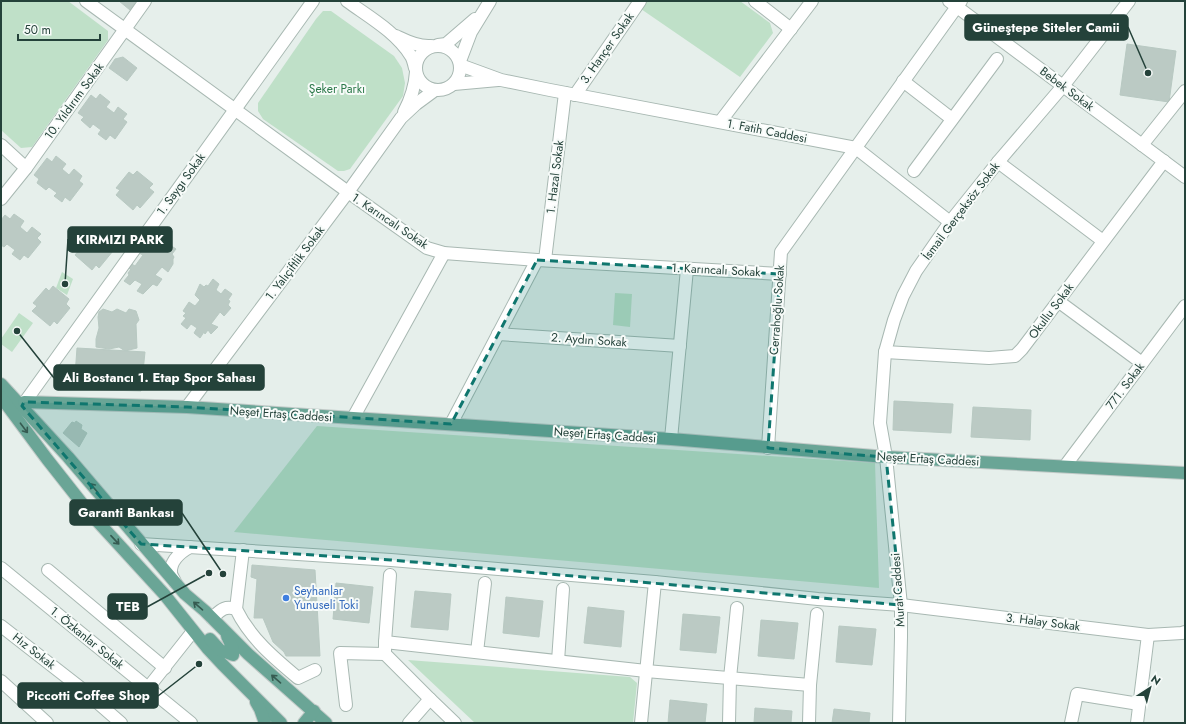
<svg xmlns="http://www.w3.org/2000/svg" width="1186" height="724" viewBox="0 0 1186 724" font-family="Jost,sans-serif">
<style>
.green{fill:#bfe0c8}
.building{fill:#bbcac4;stroke:#b8c9c2}
.lines{fill:none;stroke-linecap:round;stroke-linejoin:round}
.minor-casing{stroke:#a8b8b2;stroke-width:14}
.major-casing{stroke:#c2cac8;stroke-width:14}
.minor{stroke:#fff;stroke-width:12}
.major{stroke:#6aa596;stroke-width:12}
.oneway{stroke:#365b51}
.marked{fill:#0f766e;fill-opacity:0.2;stroke:#0f766e;stroke-width:3;stroke-dasharray:8 5;stroke-linejoin:round}
.shop-dot{fill:#3f7fe0;stroke:#f7fbf9;stroke-width:1.5}
.labels{text-anchor:middle;stroke-width:4;stroke-linejoin:round;paint-order:stroke}
.street-label{font-size:12px;fill:#24423a;stroke:#f7fbf9}
.park-label{font-size:12px;fill:#2d7a4b;stroke:#f7fbf9}
.shop-label{font-size:12px;fill:#366cbe;stroke:#f7fbf9;text-anchor:start}
.leader{fill:none;stroke:#24423a;stroke-width:1.5}
.callout-dot{fill:#24423a;stroke:#f7fbf9;stroke-width:1.5}
.callout{fill:#24423a;stroke:#24423a;stroke-width:1.5}
.callout-label{font-size:13px;text-anchor:middle;font-weight:bold;fill:#fff}
</style>
<rect width="100%" height="100%" fill="#e6efeb"/>
<g class="green">
<path d="M1,1H68L108,31V40L32,147L21,148L1,130Z"/>
<path d="M646,1H740L770,23L773,33L740,77L641,9Z"/>
<path d="M323,11H331L394,56L402,68L405,83L403,96L350,169L344,171H338L263,119L258,111V103L316,19Z"/>
<path d="M62,272L73,279L67,295L56,288Z"/>
<path d="M615,293L632,294L630,327L613,325Z"/>
<path d="M19,313L33,323L12,352L1,344V339Z"/>
<path d="M317,426L875,463L879,588L234,532Z"/>
<path d="M408,660L630,677L637,683L633,723H475Z"/>
</g>
<g class="building">
<path d="M119,1H136L130,10Z"/>
<path d="M1127,44L1176,51L1169,102L1120,95Z"/>
<path d="M123,57L137,68L127,81L109,68L115,59Z"/>
<path d="M100,94L110,102L106,107L114,113L118,107L127,114L123,119L127,122L115,139L110,135L106,140L98,134L101,130L93,124L90,128L81,120L84,117L78,113L91,95L96,99Z"/>
<path d="M56,156L66,164L62,169L69,175L74,169L82,176L79,181L83,184L70,201L65,197L62,202L54,196L57,193L49,187L46,190L37,183L39,179L34,175L47,158L52,162Z"/>
<path d="M137,171L153,184L149,188L154,192L140,208L137,205L133,210L116,195L120,190L116,188L129,172L133,175Z"/>
<path d="M14,214L24,221L20,227L27,233L32,227L41,234L37,238L41,242L28,258L24,255L20,260L12,254L15,250L7,244L4,247L1,245V220L5,215L10,219Z"/>
<path d="M96,230L112,243L108,248L113,251L99,268L96,265L92,270L75,255L79,250L75,247L88,231L92,235Z"/>
<path d="M157,237L162,239L164,241L160,246L166,251L170,245L176,249L172,254L174,257L173,259V264L168,272L162,267L155,275L162,279L157,286L153,284L143,294L137,291L142,284L135,280L130,285L124,281L129,275L128,273L131,269L127,268L130,263L135,266L143,255L137,252L144,242L147,244L150,241L154,243Z"/>
<path d="M213,279L219,284L216,290L221,294L225,289L232,294L228,300L230,301L228,305L231,308L224,316L220,312L211,324L218,327L211,334L208,330L205,334L204,332L200,338L194,333L197,328L191,324L187,329L181,324L186,318L183,316L186,313L183,311L189,302L195,306L200,300L195,295L200,284L204,287L206,285L208,286Z"/>
<path d="M53,286L69,299L66,304L70,308L57,324L54,321L50,326L32,311L37,306L33,303L46,288L49,291Z"/>
<path d="M103,309L112,312L117,309L126,313L129,309L136,311L139,320L136,324L137,348L125,351L119,347L109,349L96,347V339L99,328L98,317L99,312Z"/>
<path d="M77,348L145,352L141,391L74,389Z"/>
<path d="M894,401L953,404L951,433L893,430Z"/>
<path d="M973,407L1031,410L1030,440L971,437Z"/>
<path d="M76,421L82,425L81,429L87,433L79,447L63,433L72,422L75,423Z"/>
<path d="M252,565L315,570L320,656H286L284,652L273,642L263,618H254L257,579L251,577Z"/>
<path d="M336,583L373,587L369,623L333,619Z"/>
<path d="M415,591L451,594L448,630L411,627Z"/>
<path d="M506,597L543,601L539,637L503,633Z"/>
<path d="M588,607L624,611L621,647L584,643Z"/>
<path d="M683,614L720,617L716,653L680,650Z"/>
<path d="M761,620L798,623L794,659L758,656Z"/>
<path d="M839,626L876,629L872,665L836,662Z"/>
<path d="M670,700L707,704L705,723H668Z"/>
<path d="M755,708L792,711L791,723H754Z"/>
<path d="M834,709L870,713L869,723H832Z"/>
</g>
<g class="lines">
<defs>
<g id="minor">
<path d="M86,1L348,192L427,248L444,253L537,260L780,274"/>
<path d="M347,1C369,17 396,32 411,56C413,59 414,64 415,68"/>
<path d="M755,1L791,29"/>
<path d="M949,1L1185,177"/>
<path d="M396,36C407,41 419,47 431,46"/>
<path d="M438,45L446,44L475,19"/>
<circle cx="438" cy="68" r="22"/>
<path d="M460,61L471,32L490,1"/>
<path d="M460,65L501,80L550,90L856,148L950,222"/>
<path d="M903,81L952,119"/>
<path d="M454,84L498,80"/>
<path d="M575,95L640,1"/>
<path d="M404,112C411,99 415,87 416,72"/>
<path d="M720,122L812,1"/>
<path d="M1,145L26,168"/>
<path d="M1142,145L1185,91"/>
<path d="M998,162L1103,241"/>
<path d="M914,171L997,59"/>
<path d="M1,199L26,168L145,1"/>
<path d="M545,260L565,93"/>
<path d="M1058,301L1142,363"/>
<path d="M498,334L680,346"/>
<path d="M885,352L989,358L1015,356L1022,349L1164,161"/>
<path d="M22,406L313,1"/>
<path d="M187,407L348,192L401,118L416,104L435,90"/>
<path d="M353,418L444,253"/>
<path d="M451,424L537,260"/>
<path d="M671,439L687,269"/>
<path d="M768,448L781,252L961,1"/>
<path d="M1065,466L1185,306"/>
<path d="M141,544L391,560L655,582L818,599L901,605L1148,635L1182,633L1185,632"/>
<path d="M1,568L191,723"/>
<path d="M48,570L165,668"/>
<path d="M175,582C174,579 171,575 171,573C170,560 181,552 190,547"/>
<path d="M236,609L243,550"/>
<path d="M212,618C220,611 224,605 236,609C250,638 274,658 298,678L315,670"/>
<path d="M1,626L82,689L121,723"/>
<path d="M385,642L390,575"/>
<path d="M477,652L485,583"/>
<path d="M558,661L563,589"/>
<path d="M1,681L47,723"/>
<path d="M148,688L190,635"/>
<path d="M346,705L340,653L385,654"/>
<path d="M409,723L430,699"/>
<path d="M455,723L430,699L385,654V642L646,671L810,685"/>
<path d="M641,723L655,582"/>
<path d="M729,723L730,678L737,608"/>
<path d="M809,723L810,685L817,614"/>
<path d="M899,723L901,637V605L886,457L880,423L885,352L894,320L903,296L916,271L950,222L998,162L1063,86L1129,1"/>
<path d="M1071,723L1077,694L1139,704"/>
<path d="M1137,723L1148,635"/>
</g>
<g id="major">
<path d="M1,384L68,457L185,594L205,611L248,654L326,723"/>
<path d="M1,397L47,459L88,511L164,594L208,649L222,664L281,723"/>
<path d="M24,402L187,407L671,439L886,457L1185,473"/>
<path d="M210,639L220,650L233,655V649L227,636"/>
<path d="M256,702L260,709L265,723"/>
<path d="M304,723L314,711"/>
</g>
</defs>
<use href="#minor" class="minor-casing"/>
<use href="#major" class="major-casing"/>
<use href="#minor" class="minor"/>
<use href="#major" class="major"/>
</g>
<defs><path id="oneway-shaft" d="M-6 0H5M1.5-3L5.5 0L1.5 3" fill="none" stroke-width="1.6" stroke-linecap="round" stroke-linejoin="round"/></defs>
<g class="oneway">
<use href="#oneway-shaft" transform="translate(24 428) rotate(53)"/>
<use href="#oneway-shaft" transform="translate(94 488) rotate(-130)"/>
<use href="#oneway-shaft" transform="translate(115 540) rotate(47)"/>
<use href="#oneway-shaft" transform="translate(198 606) rotate(-139)"/>
<use href="#oneway-shaft" transform="translate(276 679) rotate(-139)"/>
</g>
<path class="marked" d="M537,260L780,274L768,448L886,457L901,605L391,560L141,544L22,406L24,402L187,407L451,424Z"/>
<circle class="shop-dot" cx="286" cy="598" r="4"/>
<g class="labels">
<g class="street-label">
<text transform="translate(607 48) rotate(-55)" y="4">3. Hançer Sokak</text>
<text transform="translate(1067 89) rotate(37)" y="4">Bebek Sokak</text>
<text transform="translate(74 101) rotate(-54)" y="4">10. Yıldırım Sokak</text>
<text transform="translate(767 131) rotate(11)" y="4">1. Fatih Caddesi</text>
<text transform="translate(555 177) rotate(-83)" y="4">1. Hazal Sokak</text>
<text transform="translate(181 184) rotate(-54)" y="4">1. Saygı Sokak</text>
<text transform="translate(961 211) rotate(-53)" y="4">İsmail Gerçeksöz Sokak</text>
<text transform="translate(390 221) rotate(34)" y="4">1. Karıncalı Sokak</text>
<text transform="translate(295 263) rotate(-53)" y="4">1. Yalıçiftlik Sokak</text>
<text transform="translate(716 270) rotate(3)" y="4">1. Karıncalı Sokak</text>
<text transform="translate(777 310) rotate(-86)" y="4">Cerrahoğlu Sokak</text>
<text transform="translate(1051 311) rotate(-53)" y="4">Okullu Sokak</text>
<text transform="translate(589 340) rotate(4)" y="4">2. Aydın Sokak</text>
<text transform="translate(1125 386) rotate(-53)" y="4">771. Sokak</text>
<text transform="translate(281 414) rotate(4)" y="4">Neşet Ertaş Caddesi</text>
<text transform="translate(605 435) rotate(4)" y="4">Neşet Ertaş Caddesi</text>
<text transform="translate(928 459) rotate(3)" y="4">Neşet Ertaş Caddesi</text>
<text transform="translate(898 590) rotate(-94)" y="4">Murat Caddesi</text>
<text transform="translate(1043 622) rotate(7)" y="4">3. Halay Sokak</text>
<text transform="translate(87 638) rotate(39)" y="4">1. Özkanlar Sokak</text>
<text transform="translate(34 651) rotate(38)" y="4">Hız Sokak</text>
</g>
<g class="park-label">
<text x="337" y="93">Şeker Parkı</text>
</g>
<g class="shop-label">
<text x="294" y="595">Seyhanlar<tspan x="294" dy="14">Yunuseli Toki</tspan></text>
</g>
</g>
<path class="leader" d="M1148 73L1128 27M65 284L68 239M17 331L54 378M223 574L182 513M209 573L147 607M199 664L158 696"/>
<g class="callout-dot">
<circle cx="1148" cy="73" r="4"/>
<circle cx="65" cy="284" r="4"/>
<circle cx="17" cy="331" r="4"/>
<circle cx="223" cy="574" r="4"/>
<circle cx="209" cy="573" r="4"/>
<circle cx="199" cy="664" r="4"/>
</g>
<g class="callout">
<rect x="965" y="15" width="163" height="25" rx="4"/>
<rect x="68" y="227" width="104" height="25" rx="4"/>
<rect x="54" y="365" width="210" height="25" rx="4"/>
<rect x="70" y="500" width="112" height="25" rx="4"/>
<rect x="108" y="594" width="39" height="25" rx="4"/>
<rect x="18" y="683" width="140" height="25" rx="4"/>
</g>
<g class="callout-label">
<text x="1046" y="32">Güneştepe Siteler Camii</text>
<text x="120" y="244">KIRMIZI PARK</text>
<text x="159" y="382">Ali Bostancı 1. Etap Spor Sahası</text>
<text x="126" y="517">Garanti Bankası</text>
<text x="128" y="611">TEB</text>
<text x="88" y="700">Piccotti Coffee Shop</text>
</g>
<rect width="1186" height="724" fill="none" stroke="#24423a" stroke-width="4"/>
<g transform="translate(1150 688) rotate(36)" stroke="#f7fbf9" stroke-width="3" paint-order="stroke">
<path d="M0-3L7 15L0 10L-7 15Z" fill="#24423a"/>
<text y="-6" font-size="11" font-weight="bold" text-anchor="middle" fill="#24423a">N</text>
</g>
<path d="M18 34v6h82v-6" fill="none" stroke="#24423a" stroke-width="2"/>
<text x="24" y="34" font-size="12" fill="#24423a" stroke="#f7fbf9" stroke-width="3" paint-order="stroke">50 m</text>
</svg>
